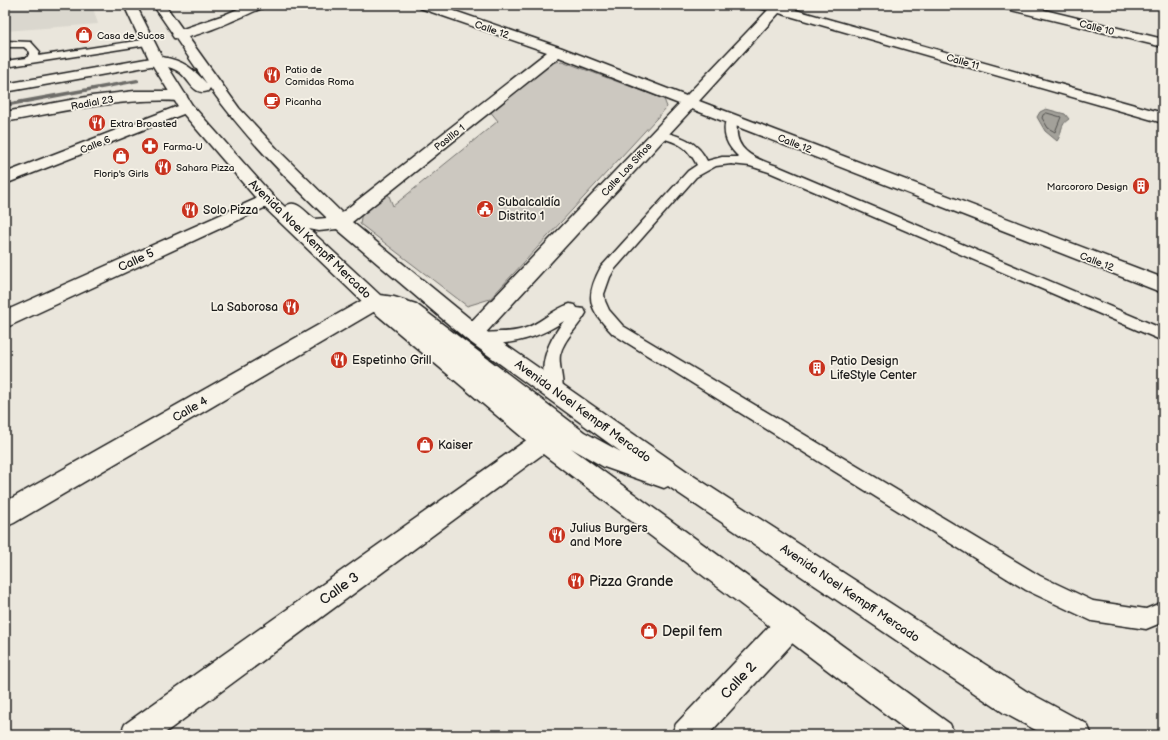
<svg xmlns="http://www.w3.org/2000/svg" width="1168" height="740" viewBox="0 0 1168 740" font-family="'Balsamiq Sans',sans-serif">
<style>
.built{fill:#dad7ce}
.green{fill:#ccc8c0;stroke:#74726e}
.water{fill:#a3a19a;stroke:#6d6c68}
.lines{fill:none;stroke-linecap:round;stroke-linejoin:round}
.shore{stroke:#52514e;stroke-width:1}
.stream{fill:#6d6c68;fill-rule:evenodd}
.service-casing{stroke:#1c1c1c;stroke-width:3}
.minor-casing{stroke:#1c1c1c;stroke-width:3}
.tertiary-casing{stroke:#1c1c1c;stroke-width:3}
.secondary-casing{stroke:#1c1c1c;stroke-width:3}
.service{fill:#f7f3e8;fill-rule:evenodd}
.minor{fill:#f7f3e8;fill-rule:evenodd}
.tertiary{fill:#f7f3e8;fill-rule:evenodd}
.secondary{fill:#f7f3e8;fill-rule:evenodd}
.labels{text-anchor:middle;stroke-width:3.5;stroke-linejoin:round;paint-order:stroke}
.far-street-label{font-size:10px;fill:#1c1c1c;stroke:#f7f3e8}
.far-poi-label{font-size:10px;fill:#1c1c1c;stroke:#f7f3e8;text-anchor:start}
.poi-label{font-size:12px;fill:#1c1c1c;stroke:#f7f3e8;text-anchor:start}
.street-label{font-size:12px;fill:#1c1c1c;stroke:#f7f3e8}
.near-poi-label{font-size:14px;fill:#1c1c1c;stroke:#f7f3e8;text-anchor:start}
.near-street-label{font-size:14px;fill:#1c1c1c;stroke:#f7f3e8}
</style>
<rect width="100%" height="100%" fill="#eae6dc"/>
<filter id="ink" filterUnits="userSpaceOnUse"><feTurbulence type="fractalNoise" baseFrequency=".025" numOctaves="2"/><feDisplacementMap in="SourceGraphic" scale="8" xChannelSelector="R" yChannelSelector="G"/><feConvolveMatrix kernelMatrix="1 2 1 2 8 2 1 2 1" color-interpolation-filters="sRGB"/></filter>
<g filter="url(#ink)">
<path class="built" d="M5,5H92L98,24L5,31Z"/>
<path class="green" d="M562,61L664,99L667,107L490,299L467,306L360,224L362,211L387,191L393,206L498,121L489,110L549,63Z"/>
<path class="water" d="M1046,109L1065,114L1069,119C1059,125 1063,133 1057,141L1045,131L1037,117L1040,112Z"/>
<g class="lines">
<path class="shore" d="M1047,113L1061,117L1055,132L1048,128L1042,118L1043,115Z"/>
<path class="stream" d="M137,79L139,80V82L5,107V103Z"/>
<defs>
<g id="service">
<path d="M149,39L153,40L154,42L153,44L5,67V61L27,58L30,52L24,47H5V41L31,42L40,52L38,56Z"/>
<path d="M732,116L738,119C731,150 753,158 777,166L1163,329V341L769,172L750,166L731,164L716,166L696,177L614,270L610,277L604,294L605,301L609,310L623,326L1040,576L1093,601L1146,609L1163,602V622L1146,629L1092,621L1026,590L613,334C589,309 584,298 601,267L688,171L697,165C687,145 676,142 655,136L653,134L659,131C680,136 697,140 707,161L722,157H739C727,146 722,135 726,119Z"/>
<path d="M570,304L575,305L577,308L584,309L586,313C578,328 564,338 560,355C558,367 566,384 561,395L555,397L549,395C536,369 547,342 564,321C537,339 513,344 482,345L477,343L474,339L477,335C491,330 508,334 523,329C540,324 553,309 570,304Z"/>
</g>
<g id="minor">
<path d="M247,5H263L262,8C245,15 190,42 174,38L172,35L174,32L224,15Z"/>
<path d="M419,5H437L562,48L686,96L768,10L759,8L758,5H786L785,7L1163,113V123L779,13L699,101L1163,278V293L692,109L480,339L473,341L466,339L462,333L466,327L679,104L559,57L347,226L341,228L335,226L332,222L335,218L547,52L420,8Z"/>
<path d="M1002,5H1024L1163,39V47L1003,8Z"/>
<path d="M186,103L191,105L194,108L191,111L5,184V173Z"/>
<path d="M267,194L273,196L276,200L273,204L5,328V311Z"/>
<path d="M375,295L382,297L385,302L382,307L14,523L5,527V502L368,297Z"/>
<path d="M543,431L551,434L555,441L551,448L162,735H120L125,724L535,434Z"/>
<path d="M790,611L800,615L804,625L800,635L708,735H671L676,724L780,615Z"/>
</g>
<g id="tertiary">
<path d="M157,57L162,58L164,61L162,64L5,92V84Z"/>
<path d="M135,91H179L184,93L187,96L184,99L179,101C120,98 63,111 5,122V112L92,96Z"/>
</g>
<path id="secondary" d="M124,5H136L162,57C183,60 194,69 207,84L153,5H165L239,108L280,152L347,218L480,327L695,477L1026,691L1087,724L1092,735H1045L1004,713L668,486L664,488L604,467L571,448L950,724L955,735H913L535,448L368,307L261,204L181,111L150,61ZM168,67C187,72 187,85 198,91C202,93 205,92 208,91L210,88C244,136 285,177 327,218L315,219C305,213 296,197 285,207L273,196L192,105ZM309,229L319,231L337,229L466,339L621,452L584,432L416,304L394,297L380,295Z"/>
</defs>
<use href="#service" class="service-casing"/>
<use href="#minor" class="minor-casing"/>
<use href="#tertiary" class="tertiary-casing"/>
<use href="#secondary" class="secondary-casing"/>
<use href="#service" class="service"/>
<use href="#minor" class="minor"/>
<use href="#tertiary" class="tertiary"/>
<use href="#secondary" class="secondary"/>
</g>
</g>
<defs>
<symbol id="shop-disc" viewBox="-11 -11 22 22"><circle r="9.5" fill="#c8321e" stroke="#f7f3e8"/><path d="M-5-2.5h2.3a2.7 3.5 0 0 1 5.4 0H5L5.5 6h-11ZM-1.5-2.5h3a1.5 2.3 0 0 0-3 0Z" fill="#fff"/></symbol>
<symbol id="restaurant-disc" viewBox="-11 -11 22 22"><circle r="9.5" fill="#c8321e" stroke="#f7f3e8"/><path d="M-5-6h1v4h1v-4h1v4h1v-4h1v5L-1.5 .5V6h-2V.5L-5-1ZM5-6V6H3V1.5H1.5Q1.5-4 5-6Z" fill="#fff"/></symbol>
<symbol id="cafe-disc" viewBox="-11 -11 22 22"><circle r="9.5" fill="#c8321e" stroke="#f7f3e8"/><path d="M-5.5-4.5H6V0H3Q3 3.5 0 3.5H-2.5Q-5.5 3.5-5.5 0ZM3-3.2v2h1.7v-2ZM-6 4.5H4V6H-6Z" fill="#fff"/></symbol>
<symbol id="pharmacy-disc" viewBox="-11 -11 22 22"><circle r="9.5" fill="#c8321e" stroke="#f7f3e8"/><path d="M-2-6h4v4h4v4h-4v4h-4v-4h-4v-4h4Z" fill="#fff"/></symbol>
<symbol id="building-disc" viewBox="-11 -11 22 22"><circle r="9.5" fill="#c8321e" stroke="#f7f3e8"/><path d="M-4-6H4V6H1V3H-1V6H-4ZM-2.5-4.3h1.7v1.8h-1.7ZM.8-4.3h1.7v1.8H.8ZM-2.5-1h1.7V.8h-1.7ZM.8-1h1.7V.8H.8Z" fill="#fff"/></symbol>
<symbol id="civic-disc" viewBox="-11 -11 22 22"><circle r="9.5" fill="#c8321e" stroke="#f7f3e8"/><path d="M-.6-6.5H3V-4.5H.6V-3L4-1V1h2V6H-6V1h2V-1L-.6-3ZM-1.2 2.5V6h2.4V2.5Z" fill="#fff"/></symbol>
</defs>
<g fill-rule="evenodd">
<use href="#shop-disc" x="74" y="25" width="20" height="20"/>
<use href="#restaurant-disc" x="262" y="65" width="20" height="20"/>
<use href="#cafe-disc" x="262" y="91" width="20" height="20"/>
<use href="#restaurant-disc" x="87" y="113" width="20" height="20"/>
<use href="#pharmacy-disc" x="140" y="136" width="20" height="20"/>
<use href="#shop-disc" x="111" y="146" width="20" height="20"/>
<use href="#restaurant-disc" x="153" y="157" width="20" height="20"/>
<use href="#building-disc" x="1131" y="176" width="20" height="20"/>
<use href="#civic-disc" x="475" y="199" width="20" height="20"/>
<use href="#restaurant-disc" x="180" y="200" width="20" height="20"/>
<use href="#restaurant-disc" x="281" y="297" width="20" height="20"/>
<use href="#restaurant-disc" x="329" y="350" width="20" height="20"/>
<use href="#building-disc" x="807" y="358" width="20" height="20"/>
<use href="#shop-disc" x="415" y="435" width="20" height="20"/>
<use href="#restaurant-disc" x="547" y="525" width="20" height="20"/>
<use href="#restaurant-disc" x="566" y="571" width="20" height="20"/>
<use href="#shop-disc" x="639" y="621" width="20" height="20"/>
</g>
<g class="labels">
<g class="far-street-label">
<text transform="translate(1097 27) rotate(14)" y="4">Calle 10</text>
<text transform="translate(492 29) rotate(19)" y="4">Calle 12</text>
<text transform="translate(963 61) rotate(16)" y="4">Calle 11</text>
<text transform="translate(92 102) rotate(-10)" y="4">Radial 23</text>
<text transform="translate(449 137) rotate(-38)" y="4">Pasillo 1</text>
<text transform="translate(795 143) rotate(21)" y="4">Calle 12</text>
<text transform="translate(95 144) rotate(-22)" y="4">Calle 6</text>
<text transform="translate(626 169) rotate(-47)" y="4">Calle Los Siños</text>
<text transform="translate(1097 261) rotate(21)" y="4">Calle 12</text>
</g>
<g class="far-poi-label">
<text x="97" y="39">Casa de Sucos</text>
<text x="285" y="73">Patio de<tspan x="285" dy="12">Comidas Roma</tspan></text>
<text x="285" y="105">Picanha</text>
<text x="110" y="127">Extra Broasted</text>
<text x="163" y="150">Farma-U</text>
<text x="176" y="171">Sahara Pizza</text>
<text x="121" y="177" text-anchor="middle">Florip's Girls</text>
<text x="1128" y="190" text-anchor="end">Marcororo Design</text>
</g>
<g class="poi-label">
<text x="498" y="206">Subalcaldía<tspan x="498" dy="14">Distrito 1</tspan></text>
<text x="203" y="214">Solo Pizza</text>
<text x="278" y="311" text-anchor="end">La Saborosa</text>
<text x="352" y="364">Espetinho Grill</text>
<text x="830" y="365">Patio Design<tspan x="830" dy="14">LifeStyle Center</tspan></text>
<text x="438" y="449">Kaiser</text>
<text x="570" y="532">Julius Burgers<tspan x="570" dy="14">and More</tspan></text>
</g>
<g class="street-label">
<text transform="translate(310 239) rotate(44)" y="4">Avenida Noel Kempff Mercado</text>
<text transform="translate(136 260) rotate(-25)" y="4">Calle 5</text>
<text transform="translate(190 409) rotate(-30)" y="4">Calle 4</text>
<text transform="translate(583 411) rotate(36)" y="4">Avenida Noel Kempff Mercado</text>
<text transform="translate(850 593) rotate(34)" y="4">Avenida Noel Kempff Mercado</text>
</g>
<g class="near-poi-label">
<text x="589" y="586">Pizza Grande</text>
<text x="662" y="636">Depil fem</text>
</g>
<g class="near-street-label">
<text transform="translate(339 588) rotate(-36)" y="5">Calle 3</text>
<text transform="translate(738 680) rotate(-47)" y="5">Calle 2</text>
</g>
</g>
<rect width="1168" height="740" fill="none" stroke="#f7f3e8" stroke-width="20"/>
<rect x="10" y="10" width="1148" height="720" fill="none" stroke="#1c1c1c" stroke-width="1.5" filter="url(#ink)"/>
</svg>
